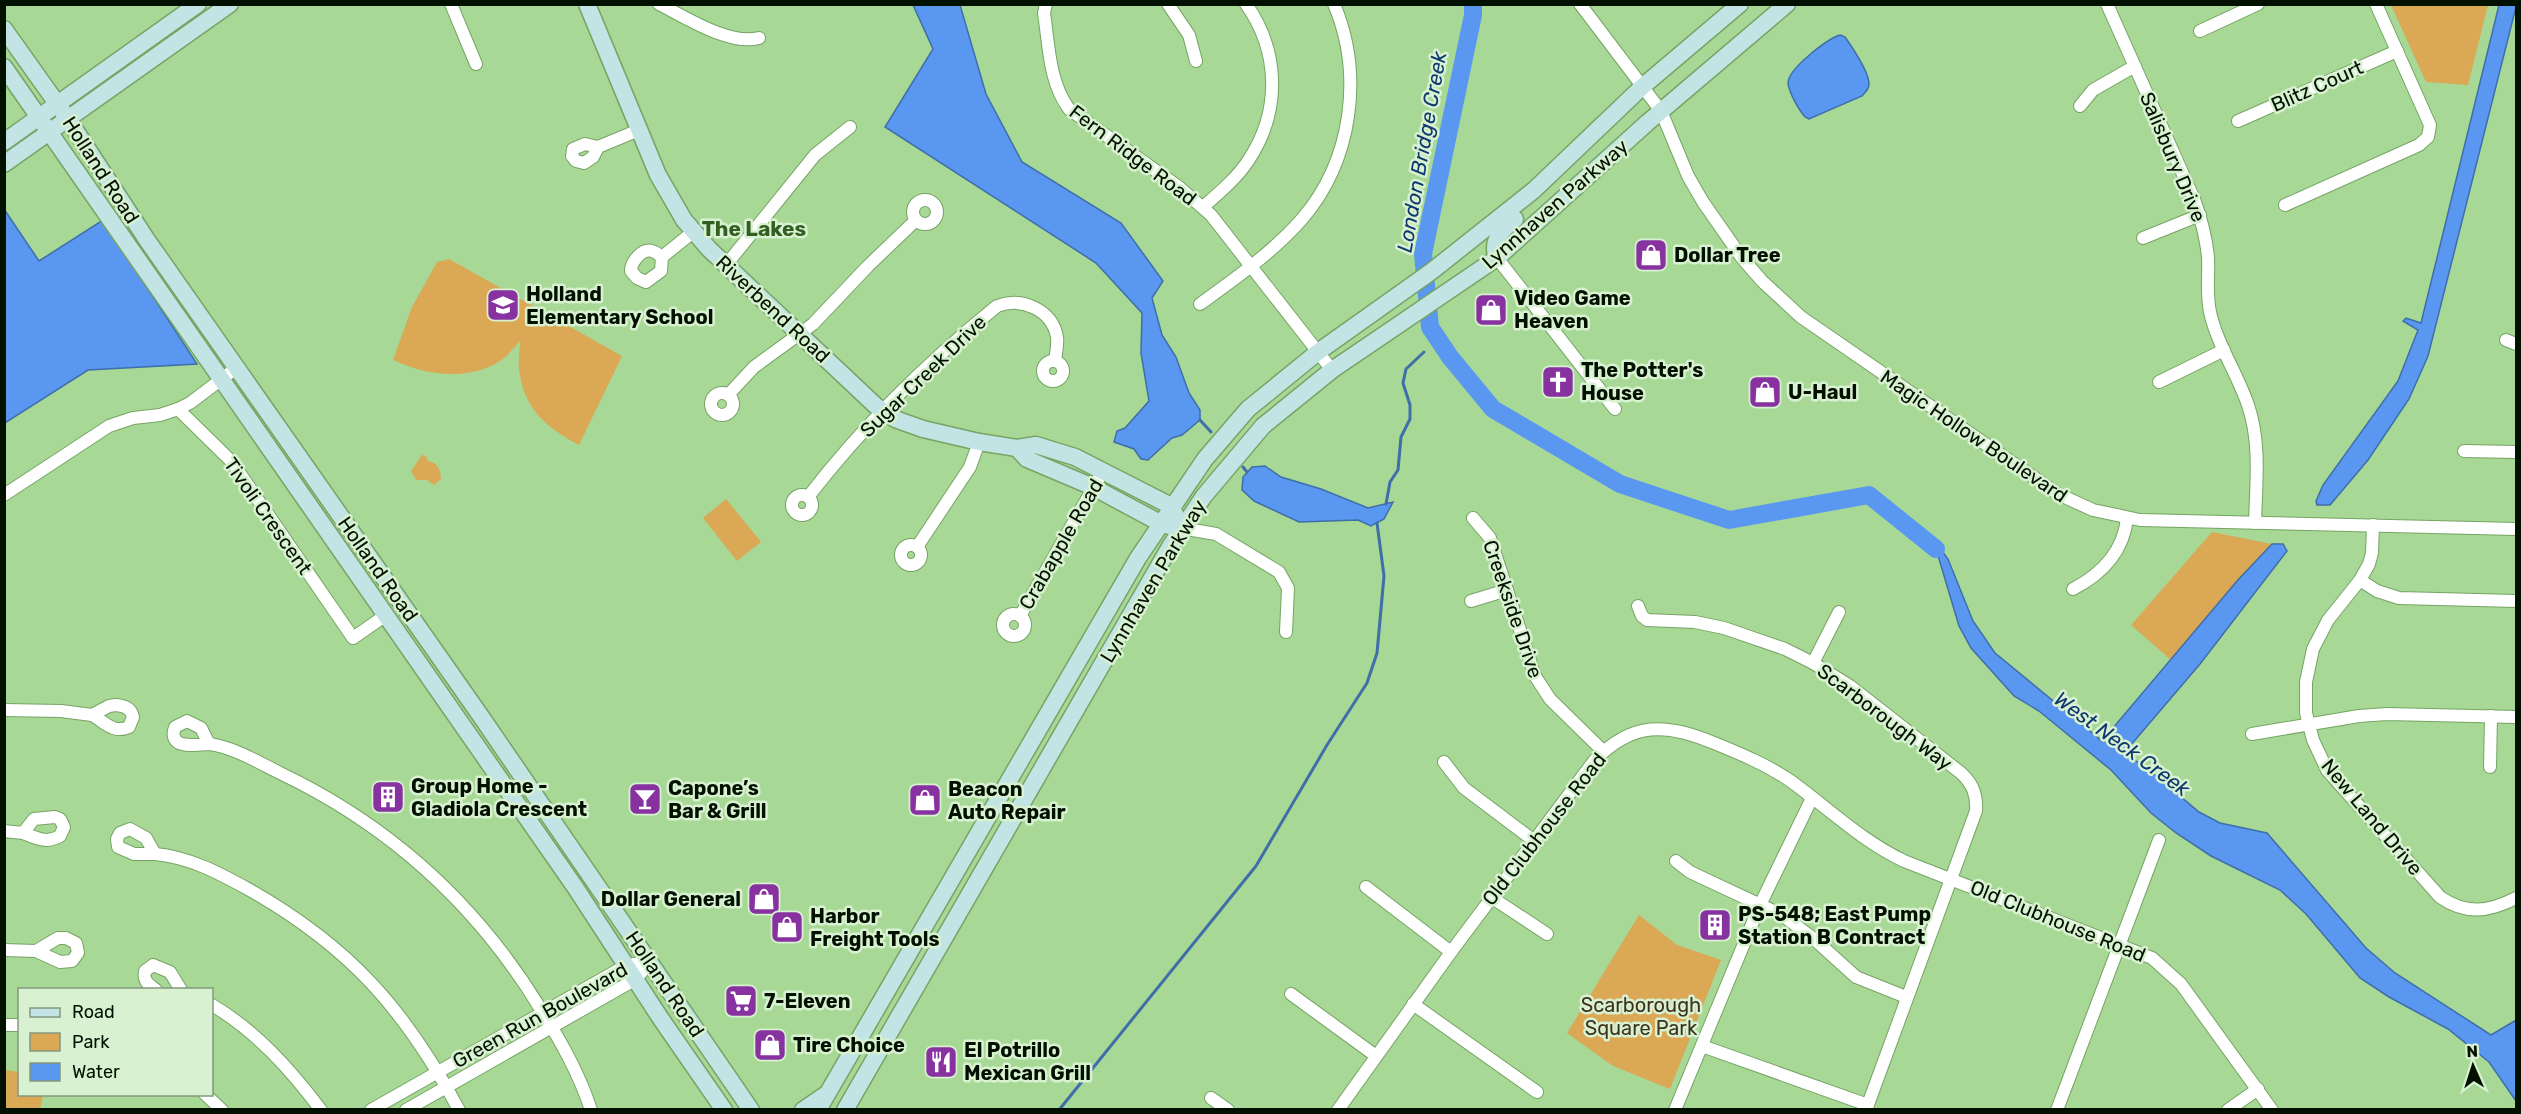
<svg xmlns="http://www.w3.org/2000/svg" width="2521" height="1114" viewBox="0 0 2521 1114" font-family="Rubik,sans-serif">
<style>
.green{fill:#dba855}
.water{fill:#5997f1;stroke:#3f6ea9;stroke-width:1.5}
.lines{fill:none;stroke-linecap:round;stroke-linejoin:round}
.stream{stroke:#3f6ea9;stroke-width:3}
.river{stroke:#5997f1;stroke-width:18}
.street-casing{stroke:#76a464;stroke-width:14}
.secondary-casing{stroke:#76a464;stroke-width:19}
.street{stroke:#fff;stroke-width:12}
.secondary{stroke:#c3e4e5;stroke-width:16}
.labels{text-anchor:middle;stroke-width:5;stroke-linejoin:round;paint-order:stroke}
.street-label{font-size:20px;fill:#021000;stroke:#d8f1d0}
.poi-label{font-size:20px;font-weight:bold;fill:#021000;stroke:#d8f1d0;text-anchor:start}
.park-label{font-size:20px;fill:#3e321f;stroke:#d8f1d0}
.water-label{font-size:21px;font-style:italic;fill:#0e3870;stroke:#d8f1d0}
.neighbourhood-label{font-size:21px;font-weight:bold;fill:#335e21;stroke:#d8f1d0}
</style>
<rect width="100%" height="100%" fill="#a7d896"/>
<g class="green">
<path d="M2391,5H2488L2468,85L2426,82Z"/>
<path d="M449,259L622,356L579,445C546,427 524,410 519,369C518,360 520,350 520,341C514,347 508,356 500,361C468,381 427,376 393,360L412,307L437,262Z"/>
<path d="M422,455L426,456L428,461C438,463 440,468 441,479L434,485L427,480H416L411,471Z"/>
<path d="M726,499L761,542L737,561L703,518Z"/>
<path d="M2212,532L2272,544L2237,581L2171,660L2131,625Z"/>
<path d="M1639,915L1677,945L1721,960L1670,1089L1613,1066L1567,1033Z"/>
<path d="M5,1070L19,1072L20,1094L43,1095L40,1109H5Z"/>
</g>
<g class="water">
<path d="M913,5H960L986,94L1022,162L1121,223L1163,281L1152,298L1162,335L1176,357L1189,393L1200,410V420L1182,435L1172,438L1148,460L1141,459L1134,449L1114,442L1117,431L1125,428L1149,401L1141,353L1142,313L1096,263L885,127L933,49Z"/>
<path d="M2499,5H2516V7L2428,356L2409,399L2368,460L2330,505H2317L2316,501L2323,485L2398,381L2418,330L2403,321L2406,318L2421,323Z"/>
<path d="M1840,35L1845,37C1852,47 1869,72 1869,84C1869,90 1865,92 1862,96L1809,119L1805,117C1799,110 1789,93 1788,83C1788,69 1827,39 1840,35Z"/>
<path d="M4,209L39,261L103,220L197,364L88,370L5,423Z"/>
<path d="M1265,466L1281,477L1321,489L1368,508L1393,502L1384,519L1371,526L1358,520L1299,522L1254,501L1242,490L1243,477L1252,467Z"/>
<path d="M2272,544H2283L2287,551L2200,664L2124,753L2148,769L2199,812L2220,823L2267,833L2366,948L2395,973L2491,1035L2516,1020V1101L2489,1062L2448,1029L2389,997L2360,978L2306,914L2280,890L2211,856L2176,833L2151,813L2111,770L2039,711L2014,696L1971,648L1959,626L1936,549L1942,551L1948,559L1973,621L1995,653L2102,741L2237,581Z"/>
</g>
<g class="lines">
<g class="stream">
<path d="M1200,420L1211,432"/>
<path d="M1243,467L1247,472"/>
<path d="M1386,504L1390,482L1398,470L1401,437L1410,419V405L1403,383L1406,369L1424,352"/>
<path d="M1059,1110L1256,866L1327,745L1367,683L1377,653L1384,576L1377,523"/>
</g>
<path class="river" d="M1473,4V15L1423,254L1430,327L1450,357L1493,409L1620,484L1729,520L1869,495L1936,549"/>
<defs>
<g id="street">
<path d="M451,4L476,64"/>
<path d="M659,4C685,17 730,46 759,38"/>
<path d="M1046,4L1044,13C1049,46 1049,82 1069,109L1180,188L1211,215L1332,370"/>
<path d="M1168,4L1189,35L1196,61"/>
<path d="M1580,4L1661,111L1688,176L1703,202L1742,258L1762,281L1801,317L2058,494L2093,510L2140,520L2516,529"/>
<path d="M2107,4L2194,199C2201,218 2206,237 2208,257C2209,275 2206,293 2210,312C2217,344 2237,373 2248,405C2261,443 2256,484 2255,523"/>
<path d="M2200,31L2258,4"/>
<path d="M2080,106L2093,90L2135,66"/>
<path d="M2238,121L2397,51"/>
<path d="M598,147L593,157L584,163L576,161L572,156L573,149L585,144L598,147L639,130"/>
<circle cx="925" cy="212" r="12"/>
<path d="M2285,205L2419,145L2428,137L2430,125L2376,4"/>
<path d="M1203,207C1219,193 1236,179 1248,161C1281,112 1280,52 1246,4"/>
<path d="M2143,238L2200,215"/>
<path d="M662,257C659,255 656,252 652,251C642,248 631,262 631,271L637,278L646,282L661,271L662,257L693,232"/>
<path d="M1497,258L1615,409"/>
<path d="M726,265L815,155L850,127"/>
<path d="M1200,304C1236,278 1273,252 1302,219C1352,161 1364,75 1334,4"/>
<path d="M2506,340L2516,344"/>
<circle cx="1053" cy="371" r="10"/>
<path d="M2159,382L2224,350"/>
<circle cx="722" cy="404" r="11"/>
<path d="M728,395L754,367L813,324L868,266L916,220"/>
<path d="M178,409L232,462L353,638L386,615"/>
<path d="M2464,451L2516,452"/>
<path d="M4,495L109,426L133,418L160,415L178,409L190,403L231,372L235,365"/>
<circle cx="802" cy="505" r="10"/>
<path d="M808,497C862,427 928,362 997,306C1021,297 1052,309 1057,337C1058,345 1056,353 1055,360"/>
<path d="M1473,518L1490,538L1535,676L1550,699L1603,751"/>
<path d="M2373,525L2372,553L2369,564L2360,580L2328,620L2313,649L2306,682V713L2313,740L2327,770L2440,897C2466,915 2489,912 2516,898"/>
<path d="M1181,528L1216,534L1279,572L1288,588L1286,632"/>
<circle cx="911" cy="555" r="10"/>
<path d="M917,547L970,467L979,442"/>
<path d="M2360,580L2377,591L2399,598L2516,601"/>
<path d="M2073,589C2102,574 2123,552 2127,519"/>
<path d="M1471,601L1507,590"/>
<path d="M1638,606L1642,616L1647,620L1695,622L1724,628L1785,649L1813,663L1850,686L1961,773C1973,784 1977,795 1976,811L1866,1110"/>
<circle cx="1014" cy="625" r="11"/>
<path d="M1020,616L1103,471"/>
<path d="M1813,663L1839,612"/>
<path d="M116,705C125,706 131,708 133,717L129,727C113,734 105,722 92,715L109,706Z"/>
<path d="M4,710L61,711L92,715"/>
<path d="M187,721L201,728L209,744C196,745 167,750 175,727Z"/>
<path d="M2252,734L2359,716L2387,714L2516,717"/>
<path d="M209,744C233,747 258,762 280,773C389,825 477,905 540,1008C560,1040 579,1073 591,1110"/>
<path d="M1444,762L1464,788L1533,840"/>
<path d="M2490,767L2491,716"/>
<path d="M55,817L60,819L64,827L60,836C46,844 37,838 23,833L34,819Z"/>
<path d="M130,829L146,838L155,854H134L118,847L117,839L120,833Z"/>
<path d="M4,831L23,833"/>
<path d="M155,854C189,857 219,873 248,889C349,946 405,1009 459,1110"/>
<path d="M1676,861L1690,872L1782,915L1814,939L1856,977L1906,997"/>
<path d="M1366,887L1451,952"/>
<path d="M1491,897L1547,934"/>
<path d="M58,938H66L76,943L78,953L72,961L60,962L36,951Z"/>
<path d="M4,950L36,951"/>
<path d="M156,990C148,984 143,981 145,971L153,965L170,972L181,990"/>
<path d="M1291,994L1376,1056"/>
<path d="M1413,1004L1537,1092"/>
<path d="M212,1005C256,1031 290,1069 321,1110"/>
<path d="M4,1025H20"/>
<path d="M1702,1046L1868,1105"/>
<path d="M205,1094L222,1110"/>
<path d="M1211,1098L1228,1110"/>
<path d="M371,1110L627,965L650,962"/>
<path d="M406,1110L636,979L650,962"/>
<path d="M1338,1110L1451,952L1594,761C1632,721 1667,723 1714,743C1741,754 1768,765 1792,782C1829,809 1862,841 1904,861L2152,958L2181,984L2272,1110"/>
<path d="M1675,1110L1760,905L1812,798"/>
<path d="M2057,1110L2159,840"/>
<path d="M2228,1110L2258,1089"/>
</g>
<g id="secondary">
<path d="M587,4L658,175L684,220L709,249L876,406L895,419L923,429L979,442L1017,448L1036,445L1075,457L1171,506L1175,514"/>
<path d="M4,29L68,119L147,240L480,715L751,1110"/>
<path d="M4,67L575,887L661,1019L724,1110"/>
<path d="M4,142L198,4"/>
<path d="M4,164L230,4"/>
<path d="M1497,258C1490,240 1503,229 1515,219"/>
<path d="M1017,448L1027,459L1093,487L1160,523L1170,526"/>
<path d="M803,1110L825,1095"/>
<path d="M818,1110L1138,558L1205,459L1248,409L1318,352L1432,271L1534,190L1642,87L1740,4"/>
<path d="M845,1110L1171,545L1204,496L1263,426L1332,370L1497,258L1647,123L1787,4"/>
</g>
</defs>
<use href="#street" class="street-casing"/>
<use href="#secondary" class="secondary-casing"/>
<use href="#street" class="street"/>
<use href="#secondary" class="secondary"/>
</g>
<defs>
<symbol id="shop-square" viewBox="-11 -11 22 22"><rect x="-9" y="-9" width="18" height="18" rx="4" fill="#8732a0" stroke="#d8f1d0"/><path d="M-5-2.5h2.3a2.7 3.5 0 0 1 5.4 0H5L5.5 6h-11ZM-1.5-2.5h3a1.5 2.3 0 0 0-3 0Z" fill="#fff"/></symbol>
<symbol id="school-square" viewBox="-11 -11 22 22"><rect x="-9" y="-9" width="18" height="18" rx="4" fill="#8732a0" stroke="#d8f1d0"/><path d="M0-5L7-2L0 1L-7-2ZM-4 1L0 2.5L4 1V4Q0 6-4 4Z" fill="#fff"/></symbol>
<symbol id="church-square" viewBox="-11 -11 22 22"><rect x="-9" y="-9" width="18" height="18" rx="4" fill="#8732a0" stroke="#d8f1d0"/><path d="M-1.2-6h2.4v3.5h3.3v2.4h-3.3V6h-2.4V-.1h-3.3v-2.4h3.3Z" fill="#fff"/></symbol>
<symbol id="building-square" viewBox="-11 -11 22 22"><rect x="-9" y="-9" width="18" height="18" rx="4" fill="#8732a0" stroke="#d8f1d0"/><path d="M-4-6H4V6H1V3H-1V6H-4ZM-2.5-4.3h1.7v1.8h-1.7ZM.8-4.3h1.7v1.8H.8ZM-2.5-1h1.7V.8h-1.7ZM.8-1h1.7V.8H.8Z" fill="#fff"/></symbol>
<symbol id="bar-square" viewBox="-11 -11 22 22"><rect x="-9" y="-9" width="18" height="18" rx="4" fill="#8732a0" stroke="#d8f1d0"/><path d="M-6-5H6L.8 .8V4.5H3.5V6h-7V4.5H-.8V.8Z" fill="#fff"/></symbol>
<symbol id="supermarket-square" viewBox="-11 -11 22 22"><rect x="-9" y="-9" width="18" height="18" rx="4" fill="#8732a0" stroke="#d8f1d0"/><path d="M-6-5.5h2.5l.6 2H6L4.5 2H-2.5L-4.4-4H-6ZM-1.5 3.2a1.3 1.3 0 1 0 .1 0ZM3 3.2a1.3 1.3 0 1 0 .1 0Z" fill="#fff"/></symbol>
<symbol id="restaurant-square" viewBox="-11 -11 22 22"><rect x="-9" y="-9" width="18" height="18" rx="4" fill="#8732a0" stroke="#d8f1d0"/><path d="M-5-6h1v4h1v-4h1v4h1v-4h1v5L-1.5 .5V6h-2V.5L-5-1ZM5-6V6H3V1.5H1.5Q1.5-4 5-6Z" fill="#fff"/></symbol>
</defs>
<g fill-rule="evenodd">
<use href="#shop-square" x="1632" y="236" width="38" height="38"/>
<use href="#school-square" x="484" y="286" width="38" height="38"/>
<use href="#shop-square" x="1472" y="291" width="38" height="38"/>
<use href="#church-square" x="1539" y="363" width="38" height="38"/>
<use href="#shop-square" x="1746" y="373" width="38" height="38"/>
<use href="#building-square" x="369" y="778" width="38" height="38"/>
<use href="#bar-square" x="626" y="780" width="38" height="38"/>
<use href="#shop-square" x="906" y="781" width="38" height="38"/>
<use href="#shop-square" x="745" y="880" width="38" height="38"/>
<use href="#building-square" x="1696" y="906" width="38" height="38"/>
<use href="#shop-square" x="768" y="908" width="38" height="38"/>
<use href="#supermarket-square" x="722" y="982" width="38" height="38"/>
<use href="#shop-square" x="751" y="1026" width="38" height="38"/>
<use href="#restaurant-square" x="922" y="1043" width="38" height="38"/>
</g>
<g class="labels">
<g class="street-label">
<text transform="translate(2317 86) rotate(-24)" y="7">Blitz Court</text>
<text transform="translate(1133 155) rotate(37)" y="7">Fern Ridge Road</text>
<text transform="translate(2173 157) rotate(67)" y="7">Salisbury Drive</text>
<text transform="translate(101 170) rotate(57)" y="7">Holland Road</text>
<text transform="translate(1555 204) rotate(-41)" y="7">Lynnhaven Parkway</text>
<text transform="translate(773 309) rotate(43)" y="7">Riverbend Road</text>
<text transform="translate(923 376) rotate(-44)" y="7">Sugar Creek Drive</text>
<text transform="translate(1974 436) rotate(34)" y="7">Magic Hollow Boulevard</text>
<text transform="translate(268 516) rotate(55)" y="7">Tivoli Crescent</text>
<text transform="translate(1061 544) rotate(-60)" y="7">Crabapple Road</text>
<text transform="translate(378 569) rotate(55)" y="7">Holland Road</text>
<text transform="translate(1153 581) rotate(-59)" y="7">Lynnhaven Parkway</text>
<text transform="translate(1513 609) rotate(71)" y="7">Creekside Drive</text>
<text transform="translate(1885 717) rotate(37)" y="7">Scarborough Way</text>
<text transform="translate(2372 817) rotate(50)" y="7">New Land Drive</text>
<text transform="translate(1544 829) rotate(-52)" y="7">Old Clubhouse Road</text>
<text transform="translate(2058 921) rotate(22)" y="7">Old Clubhouse Road</text>
<text transform="translate(665 984) rotate(56)" y="7">Holland Road</text>
<text transform="translate(540 1015) rotate(-29)" y="7">Green Run Boulevard</text>
</g>
<g class="poi-label">
<text x="1674" y="262">Dollar Tree</text>
<text x="526" y="301">Holland<tspan x="526" dy="23">Elementary School</tspan></text>
<text x="1514" y="305">Video Game<tspan x="1514" dy="23">Heaven</tspan></text>
<text x="1581" y="377">The Potter's<tspan x="1581" dy="23">House</tspan></text>
<text x="1788" y="399">U-Haul</text>
<text x="411" y="793">Group Home -<tspan x="411" dy="23">Gladiola Crescent</tspan></text>
<text x="668" y="795">Capone’s<tspan x="668" dy="23">Bar &amp; Grill</tspan></text>
<text x="948" y="796">Beacon<tspan x="948" dy="23">Auto Repair</tspan></text>
<text x="741" y="906" text-anchor="end">Dollar General</text>
<text x="1738" y="921">PS-548; East Pump<tspan x="1738" dy="23">Station B Contract</tspan></text>
<text x="810" y="923">Harbor<tspan x="810" dy="23">Freight Tools</tspan></text>
<text x="764" y="1008">7-Eleven</text>
<text x="793" y="1052">Tire Choice</text>
<text x="964" y="1057">El Potrillo<tspan x="964" dy="23">Mexican Grill</tspan></text>
</g>
<g class="park-label">
<text x="1641" y="1012">Scarborough<tspan x="1641" dy="23">Square Park</tspan></text>
</g>
<g class="water-label">
<text transform="translate(1422 152) rotate(-80)" y="7">London Bridge Creek</text>
<text transform="translate(2122 744) rotate(36)" y="7">West Neck Creek</text>
</g>
<g class="neighbourhood-label">
<text x="754" y="236">The Lakes</text>
</g>
</g>
<rect width="2521" height="1114" fill="none" stroke="#021000" stroke-width="12"/>
<rect x="18" y="988" width="195" height="108" fill="#d8f1d0" stroke="#82977d" stroke-width="1.5"/>
<rect x="30" y="1008" width="30" height="9" fill="#c3e4e5" stroke="#82977d" stroke-width="1.5"/>
<text x="72" y="1018" font-size="18" fill="#021000">Road</text>
<rect x="30" y="1033" width="30" height="18" fill="#dba855" stroke="#82977d" stroke-width="1.5"/>
<text x="72" y="1048" font-size="18" fill="#021000">Park</text>
<rect x="30" y="1063" width="30" height="18" fill="#5997f1" stroke="#82977d" stroke-width="1.5"/>
<text x="72" y="1078" font-size="18" fill="#021000">Water</text>
<g transform="translate(2473 1066) rotate(357)" stroke="#d8f1d0" stroke-width="4.5" paint-order="stroke">
<path d="M0-4.5L10 22L0 15L-10 22Z" fill="#021000"/>
<text y="-9" font-size="16" font-weight="bold" text-anchor="middle" fill="#021000">N</text>
</g>
</svg>
